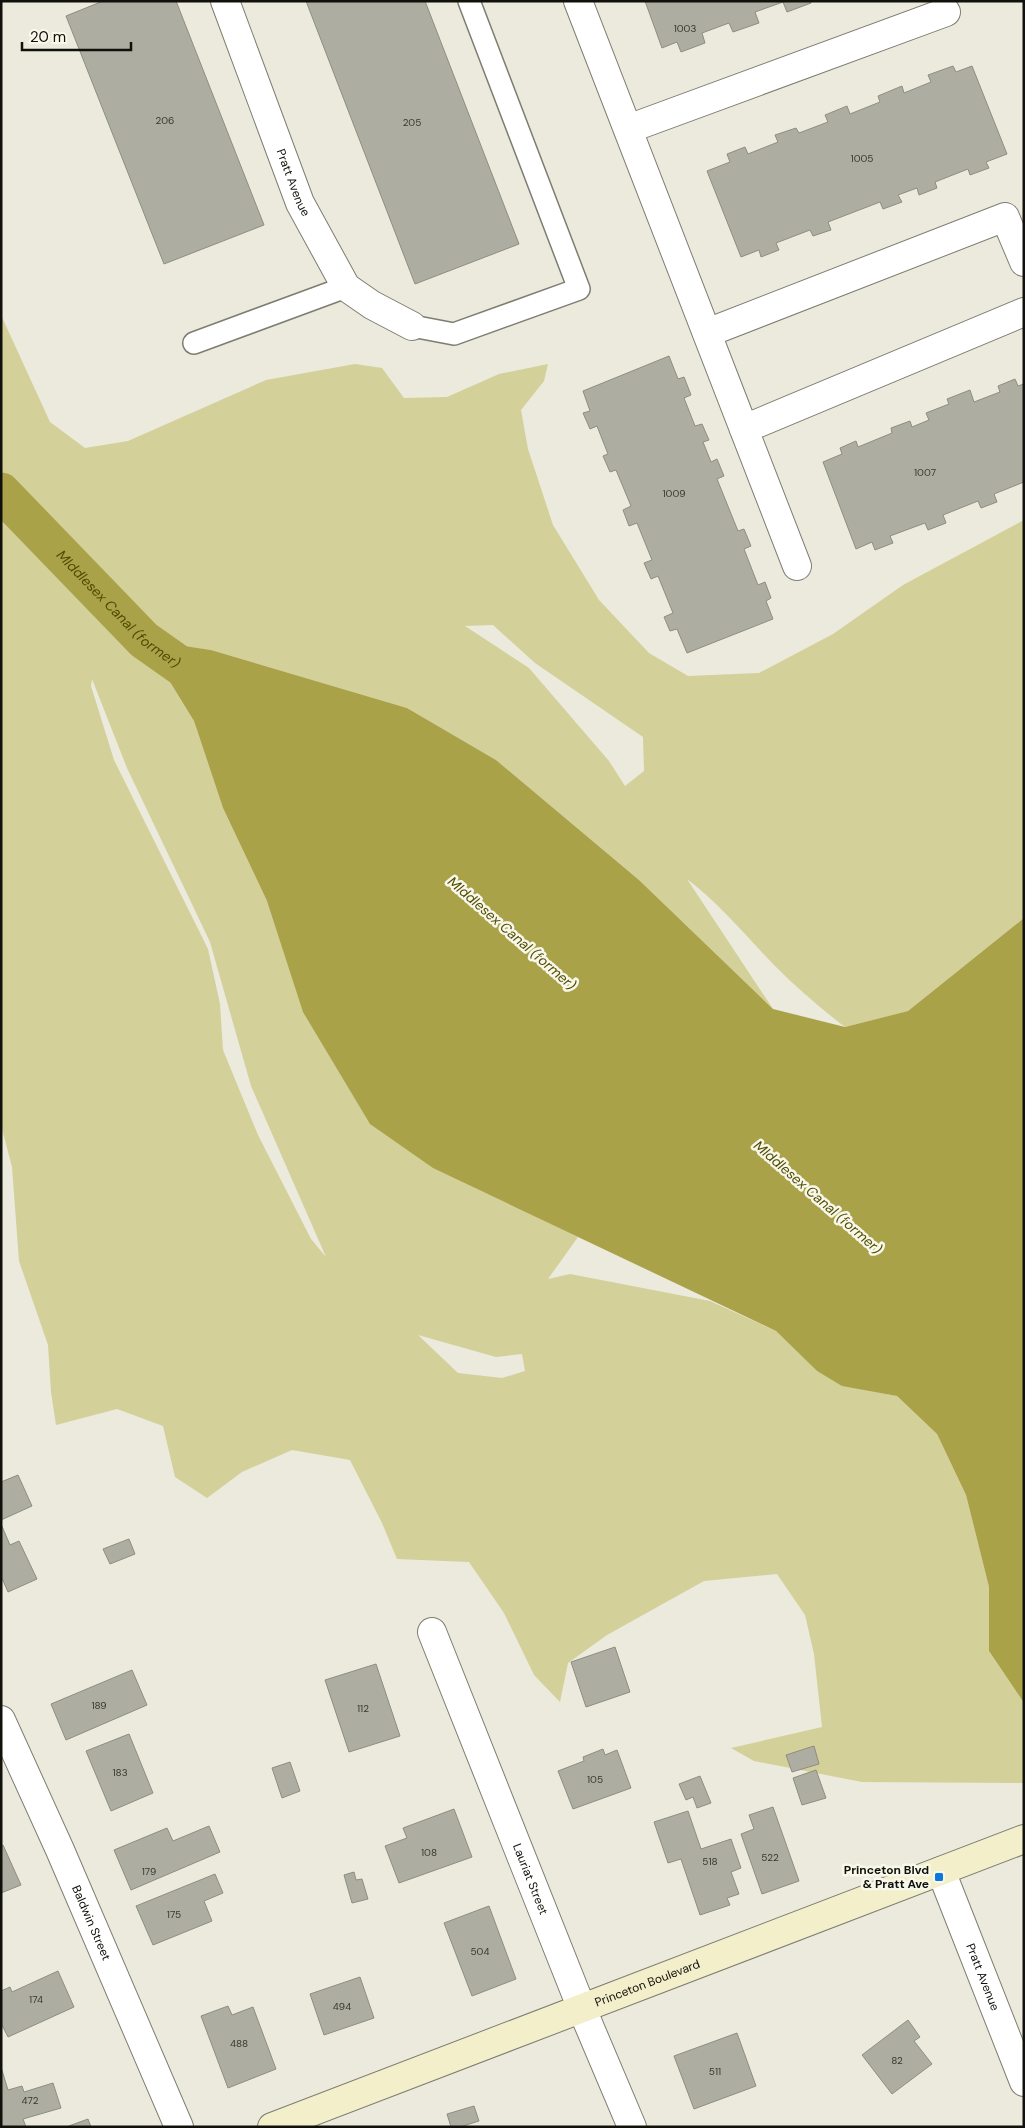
<svg xmlns="http://www.w3.org/2000/svg" width="1025" height="2128" viewBox="0 0 1025 2128" font-family="'DM Sans',sans-serif">
<style>
.green{fill:#d3d09a;fill-rule:evenodd}
.water{fill:#aaa249}
.lines{fill:none;stroke-linecap:round;stroke-linejoin:round}
.canal{stroke:#aaa249;stroke-width:39}
.building{fill:#aeada1;stroke:#8e8d81}
.service-casing{stroke:#7e7d71;stroke-width:24}
.minor-casing{stroke:#7e7d71;stroke-width:30}
.tertiary-casing{stroke:#7e7d71;stroke-width:30}
.secondary-casing{stroke:#7e7d71;stroke-width:30}
.service{stroke:#fff;stroke-width:21}
.minor{stroke:#fff;stroke-width:28}
.tertiary{stroke:#fff;stroke-width:28}
.secondary{stroke:#f3efcb;stroke-width:28}
.poi-dot{fill:#0d77df;stroke:#f8f8ea;stroke-width:2}
.labels{text-anchor:middle;stroke-width:5;stroke-linejoin:round;paint-order:stroke}
.number-label{font-size:10px;fill:#383831}
.street-label{font-size:12px;fill:#11110c;stroke:#f8f8ea}
.poi-label{font-size:12px;font-weight:bold;fill:#11110c;stroke:#f8f8ea;text-anchor:end}
.water-label{font-size:14px;font-style:italic;fill:#514b02;stroke:#f8f8ea}
</style>
<rect width="100%" height="100%" fill="#ebeadd"/>
<path class="green" d="M1,315L50,422L85,448L128,441L266,380L355,364L382,368L404,398L447,397L499,374L548,364L544,381L521,410L528,449L553,525L599,600L649,653L688,676L759,673L833,634L903,585L1024,520V918L908,1011L845,1027C820,1008 797,988 775,966C746,936 720,904 687,879L773,1009L639,880L496,760L407,708L211,650L144,641L194,721L223,808L267,901L433,1167L578,1237L548,1279L570,1274L710,1301L776,1331L817,1371L842,1385L897,1396L937,1434L966,1495L989,1587V1651L1024,1703V1783L862,1782L754,1761L731,1748L822,1727L814,1654L805,1615L777,1574L704,1581L607,1635L568,1663L560,1702L534,1675L504,1613L469,1562L397,1559L382,1523L350,1460L292,1450L242,1472L207,1498L175,1477L163,1426L117,1409L56,1425L51,1392L48,1345L19,1261L12,1167L1,1125ZM493,625L535,663L643,737L644,771L625,786L609,761L529,668L465,626ZM92,679L127,768L210,942L251,1086L326,1257L311,1239L258,1135L223,1050L220,1004L208,949L114,760L91,686ZM418,1335L496,1357L522,1354L525,1371L502,1378L458,1373Z"/>
<path class="water" d="M144,640L211,650L407,708L496,760L639,880L773,1009L845,1027L908,1011L1024,918V1703L989,1651V1587L966,1495L937,1434L897,1396L842,1386L817,1371L776,1331L433,1168L370,1124L303,1012L267,901L223,808L194,721Z"/>
<g class="lines">
<path class="canal" id="s1" d="M1,492L144,640L188,671"/>
</g>
<g class="building">
<path d="M103,1H176L264,225L164,264L66,16Z"/>
<path d="M306,1H425L519,244L415,284Z"/>
<path d="M645,1H811V3L787,12L783,2L755,12L759,23L733,32L729,23L702,33L705,43L681,52L677,42L662,48Z"/>
<path d="M953,66L956,72L972,66L1007,154L986,162L989,168L970,175L968,169L935,182L937,188L919,195L917,188L898,195L902,202L883,209L880,202L828,222L831,230L813,236L810,230L776,243L779,250L761,257L759,250L741,257L707,171L730,162L727,154L745,147L748,154L778,142L775,135L796,128L799,133L828,122L825,115L847,106L850,114L880,102L878,96L902,86L904,93L931,82L928,75Z"/>
<path d="M669,356L678,379L684,377L691,395L684,398L695,426L702,424L709,440L703,442L711,462L717,459L724,476L717,479L738,531L744,529L751,546L744,549L758,585L765,582L771,598L766,601L773,619L687,653L677,629L670,631L664,617L673,613L658,576L651,579L644,563L652,560L637,523L629,526L623,510L631,506L616,470L610,472L603,456L608,454L597,426L590,429L583,413L590,411L583,391Z"/>
<path d="M1015,379L1018,386L1024,384V482L994,494L997,502L981,508L978,501L943,515L946,523L928,530L925,523L890,536L893,543L875,550L872,542L856,549L823,462L842,454L840,448L856,441L858,447L892,433L891,428L910,421L912,427L929,420L926,413L949,404L947,399L970,390L974,402L1000,392L998,386Z"/>
<path d="M18,1475L32,1506L1,1520V1482Z"/>
<path d="M1,1524L10,1545L19,1541L37,1579L8,1592L1,1576Z"/>
<path d="M129,1539L135,1554L110,1564L103,1549Z"/>
<path d="M615,1647L630,1692L586,1707L571,1662Z"/>
<path d="M376,1664L400,1736L349,1752L325,1680Z"/>
<path d="M132,1670L147,1705L66,1740L51,1704Z"/>
<path d="M129,1734L153,1793L111,1811L86,1751Z"/>
<path d="M814,1746L819,1764L792,1772L786,1755Z"/>
<path d="M603,1749L605,1755L617,1750L631,1788L573,1809L558,1771L584,1761L583,1757Z"/>
<path d="M290,1762L300,1791L282,1798L272,1768Z"/>
<path d="M816,1770L826,1798L802,1805L793,1778Z"/>
<path d="M700,1776L711,1803L697,1808L693,1797L686,1800L679,1784Z"/>
<path d="M773,1807L799,1881L762,1894L741,1834L754,1829L749,1815Z"/>
<path d="M454,1809L472,1857L399,1883L385,1846L407,1838L403,1828Z"/>
<path d="M688,1811L701,1849L731,1839L741,1868L731,1872L739,1894L727,1898L730,1905L700,1915L681,1859L668,1863L654,1822Z"/>
<path d="M209,1826L220,1852L131,1890L114,1850L167,1828L173,1841Z"/>
<path d="M3,1845L21,1885L1,1893V1846Z"/>
<path d="M354,1872L356,1880L362,1879L368,1899L352,1903L344,1875Z"/>
<path d="M215,1874L223,1893L204,1901L212,1921L153,1945L136,1906Z"/>
<path d="M489,1906L516,1979L472,1996L444,1923Z"/>
<path d="M58,1971L74,2007L8,2037L1,2023V1991L10,1987L12,1992Z"/>
<path d="M360,1977L374,2018L324,2035L310,1994Z"/>
<path d="M228,2006L232,2015L253,2007L276,2069L228,2088L201,2016Z"/>
<path d="M908,2020L920,2037L914,2041L932,2064L892,2094L862,2055Z"/>
<path d="M737,2033L756,2086L694,2109L674,2056Z"/>
<path d="M1,2067L8,2090L22,2086L24,2092L53,2083L61,2108L23,2119L26,2127H1Z"/>
<path d="M474,2106L479,2121L460,2127H451L447,2114Z"/>
<path d="M88,2119L91,2127H66Z"/>
</g>
<g class="lines">
<defs>
<g id="service">
<path d="M412,326L454,334L579,289L469,1"/>
<path d="M194,343L346,287"/>
</g>
<g id="minor">
<path id="s2" d="M225,1L300,203L346,287L372,305L412,326"/>
<path d="M578,1L797,566"/>
<path d="M628,129L946,12"/>
<path d="M707,333L1005,217L1024,262"/>
<path d="M744,429L1024,312"/>
<path id="s3" d="M432,1632L582,2009L632,2127"/>
<path id="s4" d="M941,1871L1024,2082"/>
</g>
<g id="tertiary">
<path id="s5" d="M1,1720L60,1850L179,2127"/>
</g>
<g id="secondary">
<path id="s6" d="M272,2127L1024,1839"/>
</g>
</defs>
<use href="#service" class="service-casing"/>
<use href="#minor" class="minor-casing"/>
<use href="#tertiary" class="tertiary-casing"/>
<use href="#secondary" class="secondary-casing"/>
<use href="#service" class="service"/>
<use href="#minor" class="minor"/>
<use href="#tertiary" class="tertiary"/>
<use href="#secondary" class="secondary"/>
</g>
<rect class="poi-dot" x="934" y="1872" width="10" height="10" rx="2.5"/>
<g class="labels">
<g class="number-label">
<text x="685" y="32">1003</text>
<text x="165" y="124">206</text>
<text x="412" y="126">205</text>
<text x="862" y="162">1005</text>
<text x="925" y="476">1007</text>
<text x="674" y="497">1009</text>
<text x="99" y="1709">189</text>
<text x="363" y="1712">112</text>
<text x="120" y="1776">183</text>
<text x="595" y="1783">105</text>
<text x="429" y="1856">108</text>
<text x="770" y="1861">522</text>
<text x="710" y="1865">518</text>
<text x="149" y="1875">179</text>
<text x="174" y="1918">175</text>
<text x="480" y="1955">504</text>
<text x="36" y="2003">174</text>
<text x="342" y="2010">494</text>
<text x="239" y="2047">488</text>
<text x="897" y="2064">82</text>
<text x="715" y="2075">511</text>
<text x="30" y="2104">472</text>
</g>
<g class="street-label">
<text dy="4" stroke="none"><textPath href="#s2" startOffset="194">Pratt Avenue</textPath></text>
<text dy="4" stroke="none"><textPath href="#s3" startOffset="266">Lauriat Street</textPath></text>
<text dy="4" stroke="none"><textPath href="#s5" startOffset="222">Baldwin Street</textPath></text>
<text dy="4" stroke="none"><textPath href="#s4" startOffset="114">Pratt Avenue</textPath></text>
<text dy="4" stroke="none"><textPath href="#s6" startOffset="402">Princeton Boulevard</textPath></text>
</g>
<g class="poi-label">
<text x="929" y="1874">Princeton Blvd<tspan x="929" dy="14">&amp; Pratt Ave</tspan></text>
</g>
<g class="water-label">
<text dy="5" stroke="none"><textPath href="#s1" startOffset="166">MIddlesex Canal (former)</textPath></text>
<text transform="translate(512 933) rotate(41)" y="5">MIddlesex Canal (former)</text>
<text transform="translate(818 1197) rotate(41)" y="5">MIddlesex Canal (former)</text>
</g>
</g>
<rect width="1025" height="2128" fill="none" stroke="#11110c" stroke-width="5"/>
<path d="M22 42v8h109v-8" fill="none" stroke="#11110c" stroke-width="2.5"/>
<text x="30" y="42" font-size="15" fill="#11110c" stroke="#f8f8ea" stroke-width="4" paint-order="stroke">20 m</text>
</svg>
